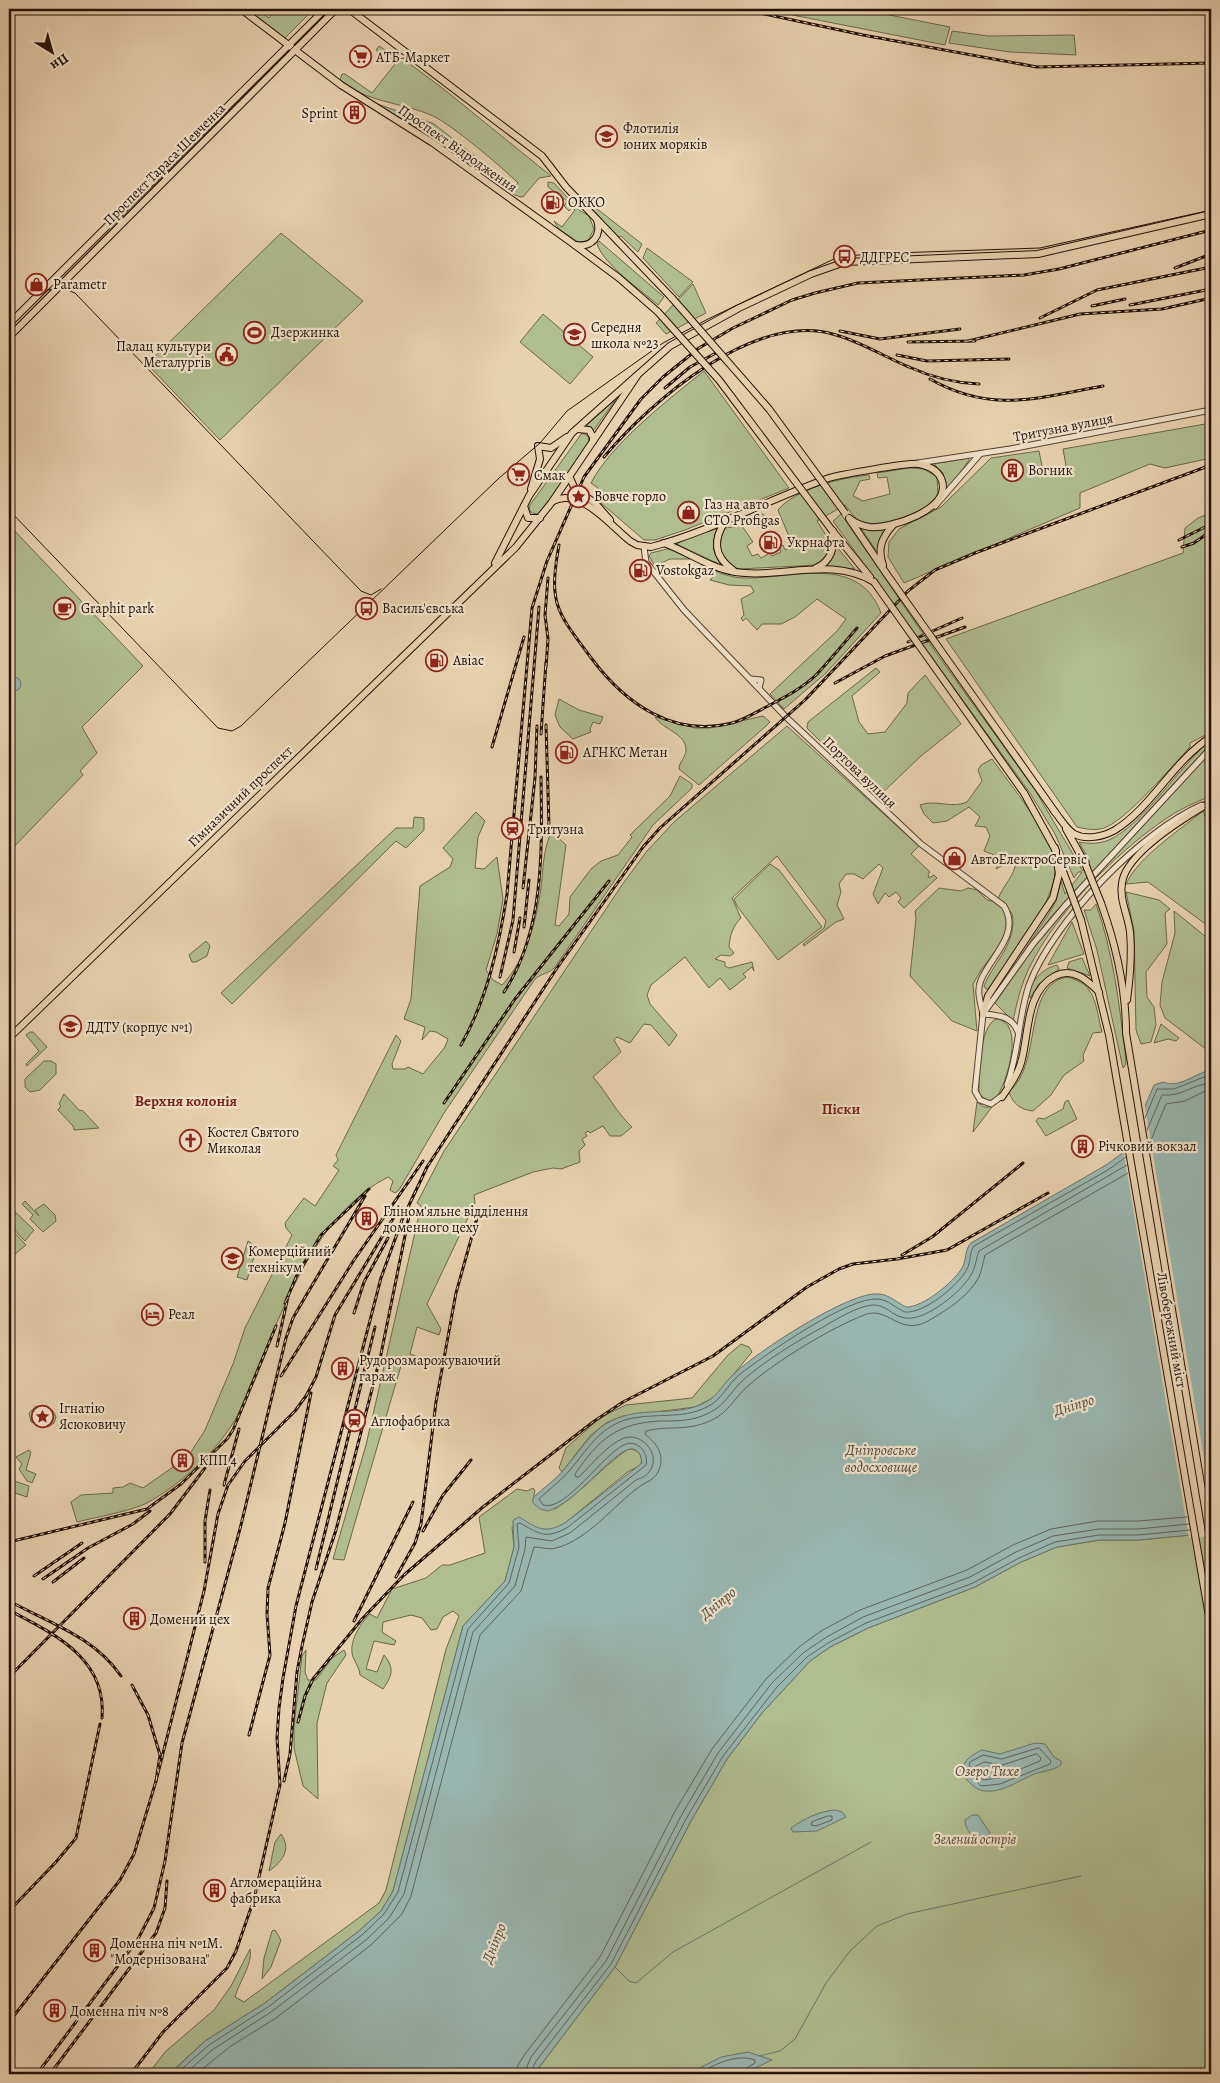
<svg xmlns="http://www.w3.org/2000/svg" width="1220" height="2083" viewBox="0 0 1220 2083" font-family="Alegreya,serif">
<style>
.green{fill:#b0bd8f;stroke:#6a674c}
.water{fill:#98b6b0;stroke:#69746d}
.pier{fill:#e8d1ae}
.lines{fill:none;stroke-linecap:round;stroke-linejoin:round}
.shore{stroke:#5e645c;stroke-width:1}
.stream{stroke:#69746d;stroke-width:1}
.minor-casing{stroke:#544132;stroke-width:7}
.major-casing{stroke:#231108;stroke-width:8}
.minor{stroke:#f0e1ca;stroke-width:5}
.major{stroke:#e8d1ae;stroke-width:6}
.tram{stroke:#231108;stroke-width:1}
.rail-casing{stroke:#231108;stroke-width:3}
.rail{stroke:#f0e1ca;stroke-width:1;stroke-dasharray:4;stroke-linecap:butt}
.major-bridge-casing{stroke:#231108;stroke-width:8;stroke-linecap:butt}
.major-bridge{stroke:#e8d1ae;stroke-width:6}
.labels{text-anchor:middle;stroke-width:4.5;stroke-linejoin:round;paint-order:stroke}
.poi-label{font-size:14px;fill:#231108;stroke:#f0e1ca;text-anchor:start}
.street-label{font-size:14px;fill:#231108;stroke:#f0e1ca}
.park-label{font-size:14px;font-style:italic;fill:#544d37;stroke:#f0e1ca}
.neighbourhood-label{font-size:15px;font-weight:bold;fill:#7a1f14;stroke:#f0e1ca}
.water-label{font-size:15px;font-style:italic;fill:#4c4b43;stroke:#f0e1ca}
</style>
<rect width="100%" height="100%" fill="#e8d1ae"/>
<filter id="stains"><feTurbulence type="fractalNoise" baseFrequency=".004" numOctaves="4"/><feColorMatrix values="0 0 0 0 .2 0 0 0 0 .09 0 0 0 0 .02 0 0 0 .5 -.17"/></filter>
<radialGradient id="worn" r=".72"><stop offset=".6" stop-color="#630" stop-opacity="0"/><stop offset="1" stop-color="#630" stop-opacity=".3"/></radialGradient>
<g class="green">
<path d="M247,9H256L269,18L273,13L268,9H314L285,38Z"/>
<path d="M762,9H859L950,27L945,45Z"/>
<path d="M952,31L988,36L1074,35L1076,55L1010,52L949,43Z"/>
<path d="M379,46L393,55L395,53L441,87L551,176L539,178L523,197C510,199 437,142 421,131C406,120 388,112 372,102L434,124L514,187L518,183C502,167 452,125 433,116C402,102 367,103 340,80L342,74H345L372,93L395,64L376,50Z"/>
<path d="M548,182L554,183L579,210L589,216L594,229L588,241L578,242L559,229L554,221L562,227L575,210L572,208L569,211L564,206L567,201L548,187Z"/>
<path d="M578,194L642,244L638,252L621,236L618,237Z"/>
<path d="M281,233L363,301L220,440L147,364Z"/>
<path d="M599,241L664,297L658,305C641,290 604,265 597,244Z"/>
<path d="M647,248L693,282L679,297L643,258Z"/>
<path d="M693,284L706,313L666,334L656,323Z"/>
<path d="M543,314L593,357L570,384L520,342Z"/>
<path d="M704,371L789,488L685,530L655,540H644L594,497L598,488L591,483C611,444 669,399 704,371Z"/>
<path d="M616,399L593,431L587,425Z"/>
<path d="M1211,423V458L1165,468L1150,464L1080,493V508L904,583L888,557L889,542L899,529L941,507L991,458L1039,451L1043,471L1066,466L1063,449Z"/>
<path d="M582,433L588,436L589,443L541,512L537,514L532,513L529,509L530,505Z"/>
<path d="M968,458L969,460L945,494L943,473L934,464Z"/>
<path d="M909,468L924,469L937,477L938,493C931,512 880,529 861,522C854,518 850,511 845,505L817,521L831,543L830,551L817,565L739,569C720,562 716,545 725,528L742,526L753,542L747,546L752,556L758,554L761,558L770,553L772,556L781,552L779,547L783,545L785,550L793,546L778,510C795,489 843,477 869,475L870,479L860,481L853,496L863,501L890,494L887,477L878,478L877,473Z"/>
<circle cx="759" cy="520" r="7"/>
<path d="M1211,513V732L1190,743V747C1171,767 1127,820 1104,828C1095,831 1086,829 1077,827L946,639L1183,553L1185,528L1198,518Z"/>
<path d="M841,514L937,654L1035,790L1083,871L1090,862L1079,842C1089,844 1099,844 1109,840C1144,824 1179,766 1211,740V743L1050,918L993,997L1048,915L1056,901L1061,881L1065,894L1082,872H1078L1074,878L1055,834L1030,793L833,521Z"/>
<path d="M9,525L143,666L82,727L97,753L80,771L83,775L9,852Z"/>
<path d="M718,526C711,542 712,554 723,566L676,544Z"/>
<path d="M860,527H889L878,553Z"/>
<path d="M837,547L855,569L826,567Z"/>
<path d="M667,549L673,550L690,559H670L655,566L649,556L651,553Z"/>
<path d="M701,565C715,571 729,578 745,578C791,579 859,553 881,613L826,673L784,709L770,694L837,631L846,619L817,599L795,617L781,624H762L757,630L746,618L743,621L741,618L744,615L741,599L754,592L751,586L729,585L710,580L713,577L700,567Z"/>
<path d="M876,668L880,672L852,696L859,722L868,734L885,732L907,703L908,693L925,675L961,724L921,756L877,798L807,728L808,722Z"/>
<path d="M559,699L579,710L603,717L600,724L593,722L590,729L591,732L573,739L560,727L555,715Z"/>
<path d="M763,716L770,722L766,726L699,785L679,769C679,762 686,757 686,750C686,733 663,730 655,717L695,728H710Z"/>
<path d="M787,726L919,846L911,854L930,872L928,874L929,878L934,875L937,878L904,908L898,902L901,898L896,892L889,897L885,893L878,904L873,894L883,868L879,864L863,879L854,874H846L839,884L841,892L837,905L844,919L836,922L804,946L803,944L824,928L826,921L777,856L732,898L741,918C733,926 730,935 729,947L734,953L730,956L721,955L715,959L725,962V966L729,968L752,962L754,971L752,967L743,974L746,977L730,990L720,978L709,988L685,957L651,985L647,995L650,1004L677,1035L669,1046L651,1025L644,1024L630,1043L617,1037L614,1040L621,1052L593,1077C608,1094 615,1111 632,1127L621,1136H610L603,1126L590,1133L588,1131L585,1133L587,1136L582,1139L585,1145L579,1151L580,1162L561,1169L553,1168L533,1172L474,1195L475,1203L427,1304L441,1329L439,1335L417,1327L410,1354L430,1361L428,1367L403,1359L344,1560L333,1559L366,1445L421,1206L417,1203L444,1151L622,885L647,851L674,822Z"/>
<path d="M1211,750V796C1196,802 1180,809 1167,818C1116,852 1046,922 1024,980C1019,993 1016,1007 1013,1021L995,1003L1042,936L1075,897Z"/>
<path d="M992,759C1009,783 1052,835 1055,863C1059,901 1010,958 988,989H986L984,986C994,961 1018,943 1012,913L998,899C1003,885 1015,876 1016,861L1013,860L996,869L1001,858L984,851L990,836L986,827L975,826L980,817L969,807L947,821L933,823L924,814L920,805C935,799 952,809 967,802L982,781L978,770L981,765Z"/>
<path d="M680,776L692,784V788L653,825L555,967C549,974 542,973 535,979L444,1113L399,1190L395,1193L390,1190L393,1181L388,1177C316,1214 285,1305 255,1374C248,1389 243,1406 235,1420C215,1453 181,1484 147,1503C131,1511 97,1517 77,1522L71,1502L81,1495L113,1493V1488L123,1487L130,1483L143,1488L176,1465L186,1460L205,1430L233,1364L245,1328L292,1235L286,1228L285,1223L304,1198L315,1206L339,1170L333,1166L338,1160L336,1155L396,1035L401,1041L392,1064L393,1069H405L408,1067L423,1074L445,1047L448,1039L436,1032L430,1031L422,1040L425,1027L404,1019L411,999L420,886L450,867L453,859L443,848L476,812L485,821L478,837L475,868L484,869L497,857L503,899L497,934L486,970L493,980L502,985C526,960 536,922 541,888C543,870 543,852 550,835L554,834L566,845L555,925L559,926L569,914L570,897L591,869L601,861L618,855L632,837L630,835L670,796Z"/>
<path d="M1203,811L1211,831V928L1148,882L1126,884C1138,857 1180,830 1203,811Z"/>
<path d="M414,817L424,818V830L406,848L396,841L232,1004L221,993L396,828H413Z"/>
<path d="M770,864L779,870L822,927L778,960L737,906L734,899Z"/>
<path d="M939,888L961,891L968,888L977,890L987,900L996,902L1004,909L1007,921L1006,932L1000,945L981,970L973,984L977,1031L952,1021L910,976L916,919L915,911Z"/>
<path d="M1126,892L1159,900L1170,909L1165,913L1167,944L1146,972L1147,997L1154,1007L1156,1025L1151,1042L1141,1044L1136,1030L1134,931Z"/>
<path d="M1096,904C1113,952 1119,1002 1125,1052L1126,1064L1123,1068L1097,950L1084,910H1091Z"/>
<path d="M1174,911L1211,941V1053L1165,1018L1160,1005L1162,982L1175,933Z"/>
<path d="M1072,922L1084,954L1048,965Z"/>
<path d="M206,941L210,946L207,956L196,962H192L189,955Z"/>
<path d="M1082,958L1090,976L1067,968L1069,962Z"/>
<path d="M1057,965L1059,969L1039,984L1030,998C1027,983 1043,968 1057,965Z"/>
<path d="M1066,977C1097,983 1095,1006 1102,1032L1093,1033L1083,1055L1084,1061L1064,1075L1051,1095L1033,1111C1021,1110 1013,1104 1009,1092C1043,1063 1022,987 1066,977Z"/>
<path d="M996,1019C1026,1021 1007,1084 996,1098L988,1101L979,1094C979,1076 979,1027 996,1019Z"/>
<path d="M1161,1024L1179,1038L1176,1041L1168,1039L1154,1043Z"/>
<path d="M30,1032H33L47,1047L27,1066L26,1064L39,1051L26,1035Z"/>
<path d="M44,1061H51L56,1064V1074L40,1090L30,1092L25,1087V1079Z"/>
<path d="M64,1094L80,1111L82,1110L99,1128L74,1130L73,1126L58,1110L61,1106L59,1104Z"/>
<path d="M1068,1100L1077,1119L1046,1136L1036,1121L1038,1118L1044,1119L1063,1109L1065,1102Z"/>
<path d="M977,1102L984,1107H992L973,1132Z"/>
<path d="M25,1201L39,1216L35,1210L44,1204L55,1215L56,1221L43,1232L30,1219L33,1215L22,1204Z"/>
<path d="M9,1206L34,1230L25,1241L9,1224Z"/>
<path d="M9,1227L26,1245L9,1259Z"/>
<path d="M248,1241L257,1247L247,1280L237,1277Z"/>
<path d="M741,1344L749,1347L752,1352L715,1397L695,1407L623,1416L606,1423L590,1436L562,1472L559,1468L566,1448L601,1417L626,1405L692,1398L727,1356Z"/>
<path d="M36,1406L53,1411L56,1417L54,1423L48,1427L31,1422L29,1413Z"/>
<path d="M628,1449C635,1449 639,1452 643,1458L640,1466L629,1471L565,1523L552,1530L512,1527L514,1547L505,1581L463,1626L393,1891L381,1911L359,1931L265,2003L205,2041L169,2074H148L166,2051L214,2010L231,1986L250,1949C253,1964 239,1982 235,1997L244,2002L379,1903L386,1890L446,1649L459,1616L453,1611L443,1617L437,1629L431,1630L422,1618L411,1615L383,1622L382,1632L396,1641L394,1645L374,1641L366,1669L377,1672L384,1655C395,1668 392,1676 383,1689L360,1675C359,1667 356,1664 353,1657C348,1642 360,1624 370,1614L377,1618L392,1589L426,1578L442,1565H450L485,1553L479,1517L517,1489L527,1491L533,1488L535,1491L533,1500L555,1509C582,1492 602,1467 628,1449Z"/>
<path d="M29,1450L31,1452L26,1470L36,1474L32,1483L27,1481L19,1469L22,1464L16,1457Z"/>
<path d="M11,1480L29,1486L27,1497L9,1491Z"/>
<path d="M1211,1533V2074H534L615,1967L691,1821L727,1759L762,1713L810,1661L830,1647L868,1628L975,1587L1021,1562L1057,1547L1100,1540H1139Z"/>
<path d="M306,1650L305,1672L308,1680H316L332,1658L344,1650L346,1655L327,1683L317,1723L318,1799L303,1786L294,1748V1726L302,1656Z"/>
<path d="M281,1834C292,1849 282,1862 269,1871L275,1842Z"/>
<path d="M275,1930L281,1940L271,1967L262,1979L264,1958L272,1931Z"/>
</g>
<g class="water">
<circle cx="14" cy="684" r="7"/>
<path d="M1204,1072L1211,1073V1533L1139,1540H1100L1057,1547L1021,1562L975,1587L868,1628L830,1647L810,1661L762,1713L727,1759L691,1821L615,1967L534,2074H170L205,2041L265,2003L359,1931L381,1911L393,1891L463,1626L505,1581L514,1547L513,1520L519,1517C539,1529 544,1534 565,1523L642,1463L640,1454C637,1451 634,1448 630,1449C612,1452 577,1502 548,1511L540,1509L533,1503V1498C544,1487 557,1479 566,1467C584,1446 595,1424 624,1416C651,1408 681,1416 706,1402C718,1396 724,1382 735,1373C757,1352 851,1290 879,1294C890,1295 896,1302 906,1307C922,1308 954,1282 962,1268C967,1260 964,1250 971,1243L1106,1165L1124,1152L1129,1144L1154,1085L1163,1082C1177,1088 1191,1077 1204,1072Z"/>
<path d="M1035,1743L1045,1744L1054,1757L1061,1761V1765C1053,1771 1041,1771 1032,1775C1016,1782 1002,1793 984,1791C977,1790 973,1786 968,1781C955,1766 969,1756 982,1750L1000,1754Z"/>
<path d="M835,1810L842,1812L846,1817L817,1831L793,1832L791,1828C803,1819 820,1811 835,1810Z"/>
<path d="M972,1815H978L990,1833L986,1839C975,1841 965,1831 965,1820Z"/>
<path d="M748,2052L772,2060L743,2074L690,2073L721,2057Z"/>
</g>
<path class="pier" d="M1144,1101L1211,1500V1536L1189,1538L1123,1149Z"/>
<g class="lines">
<g class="shore">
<path d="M1145,1118L1157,1089H1174L1204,1077L1211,1078"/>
<path d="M1147,1130L1162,1095C1183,1097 1193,1083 1211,1084"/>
<path d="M1149,1145L1166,1104L1185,1101L1205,1091L1211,1092"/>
<path d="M1039,1748L1051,1761L1050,1764L1000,1784L981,1786L968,1773L970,1762L983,1755L1001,1759Z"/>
<path d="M1037,1754L1041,1758L1040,1761L999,1778L983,1780L974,1771L976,1766L984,1762L1002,1765Z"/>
<path d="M828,1816H832V1820L816,1826L811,1825L812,1822Z"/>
<path d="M176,2074L209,2045L268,2007L362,1935L384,1914L398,1892L468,1629L509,1583L519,1547L517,1524L520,1523C541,1535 547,1539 568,1527L646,1465C649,1454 639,1440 626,1444C604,1452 565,1513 543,1505L539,1499C549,1489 561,1481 570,1470C587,1450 598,1429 625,1420C652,1412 682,1420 707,1407C722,1400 727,1385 739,1375C763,1356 849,1296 878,1299C889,1300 895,1308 905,1312C924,1314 959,1285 967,1269C971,1262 969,1253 974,1246L1108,1170L1126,1157"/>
<path d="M185,2074L212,2050L271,2012L366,1940L389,1918L404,1894L473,1632L515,1586L525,1549L526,1537L552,1541L570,1533L636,1480C640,1478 646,1477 649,1472C662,1456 643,1432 624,1438C607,1445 592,1464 579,1477H576L575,1474C599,1439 617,1423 661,1421C679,1421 693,1421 709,1413C724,1406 730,1393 741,1382C761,1363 799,1340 823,1327C837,1319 856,1307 872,1305C887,1304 892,1317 906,1318C926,1321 964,1290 972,1273C976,1266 976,1258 979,1251L1127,1165"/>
<path d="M196,2074L231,2046L276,2018L371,1945L402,1914L411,1896L480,1635L521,1591L534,1547C541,1547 549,1550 556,1548C588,1540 614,1505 639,1487C647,1481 655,1480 659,1470C665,1454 657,1444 645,1434L646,1431C669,1425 687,1432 712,1420C729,1412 734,1398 748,1386C776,1361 829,1329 864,1315C888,1305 899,1337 928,1321C947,1310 968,1297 979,1277C982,1270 983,1262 985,1255L1128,1173"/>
<path d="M516,2074L518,2065L525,2054L600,1957L674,1813L712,1749L766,1679L799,1647L821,1631L860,1610L967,1570L1013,1545L1051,1529L1098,1521H1138L1187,1517"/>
<path d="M524,2074L531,2057L606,1961L681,1816L718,1753L772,1683L803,1653L825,1638L863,1617L970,1577L1016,1552L1053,1536L1099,1529H1138L1189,1524"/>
<path d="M530,2074L536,2061L611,1964L686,1819L723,1756L777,1687L807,1657L828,1643L866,1623L973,1583L1019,1558L1055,1542L1099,1535H1138L1190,1530"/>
<path d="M698,2074C713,2065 737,2053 755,2060V2063L745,2069L744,2074"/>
</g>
<g class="stream">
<path d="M615,1967L629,1981L636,1983L673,1952L871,1842"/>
<path d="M759,2056L780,2051L795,2039L826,1983L850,1951L877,1926L907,1914L1081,1876"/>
</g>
<defs>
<g id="minor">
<path d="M918,463L1010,449L1211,410"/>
<path d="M935,506L980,454"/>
<path d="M644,547L646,562L684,610L786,717L921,844L1004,906C1021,934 991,956 981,980C976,991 981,1004 983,1014C998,1015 1012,1016 1018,1032"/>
<path d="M751,679L761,680L759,688"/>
<path d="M1007,1085C1019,1053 1018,1018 1029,985C1052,923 1141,831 1202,805"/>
<path d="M1003,1095L991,1104L980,1100L975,1091L983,1014L1033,944L1064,907L1211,748"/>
</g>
<g id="major">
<path d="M241,9L341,85L433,143L572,243L619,278L658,312"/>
<path d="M349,9L542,156L566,187L672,298"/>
<path d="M575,245C592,248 602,236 597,220"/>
<path d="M9,324L325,9"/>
<path d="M9,337L336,9"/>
<path d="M577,429L589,430L593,437V441"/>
<path d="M538,446L551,448L567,437"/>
<path d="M569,476L575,489L595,503L610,520"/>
<path d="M531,489L540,459L538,446"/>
<path d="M553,501C580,487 610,525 630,541L637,545L651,547C712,531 769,499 829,478C839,475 911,462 919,464C929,466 939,471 942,481C951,510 890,529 870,527C862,526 855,523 849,518"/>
<path d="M524,506L528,518H540"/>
<path d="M726,520C713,539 713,556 733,570"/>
<path d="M850,520L886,573"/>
<path d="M831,529L870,577"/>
<path d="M664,543C688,552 710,568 735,572C782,579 831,556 874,582"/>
<path d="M495,563L529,496L572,433L670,346L739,308L811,274L845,262L1038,254L1211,214"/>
<path d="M883,565C877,548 882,537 894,524"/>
<path d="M816,568C832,561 834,548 833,531"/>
<path d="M1036,785L1055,812"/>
<path d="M1024,793L1056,851"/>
<path d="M1054,811C1060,818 1066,829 1074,834C1086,840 1103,837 1115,830C1152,807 1173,761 1211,737"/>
<path d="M1066,829L1085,863"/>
<path d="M1060,863L1067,882"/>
<path d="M1101,903C1116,945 1126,988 1126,1033L1211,1544"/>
<path d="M1081,920L1109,1035L1211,1628"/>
<path d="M1127,1000C1130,978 1132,954 1130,932C1128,915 1119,899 1122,883C1126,853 1187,816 1211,802"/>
<path d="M983,1014L988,996L1053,898L1059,874L1055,848"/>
<path d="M9,1038L516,547L552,502L637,376"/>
<path d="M1002,1097C1010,1085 1019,1073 1022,1059C1029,1032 1026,991 1055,976C1073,967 1087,980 1099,992"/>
</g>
</defs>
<use href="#minor" class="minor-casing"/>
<use href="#major" class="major-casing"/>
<use href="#minor" class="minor"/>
<use href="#major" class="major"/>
<g class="tram">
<path d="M47,290L62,288L75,293L361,591L371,595L381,589"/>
<path d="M9,332L331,9"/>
<path d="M9,510L218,728L232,731L241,726L498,479L540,443L567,411L663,343L708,319L836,258L866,254L1040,248L1211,210"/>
</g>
<defs>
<g id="rail">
<path d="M741,9L863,35L1037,67L1211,63"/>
<path d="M1175,268L1211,254"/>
<path d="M1130,305L1211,289"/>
<path d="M1092,306L1125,299"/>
<path d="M1040,318L1097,290L1211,267"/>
<path d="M840,331L880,339L960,329"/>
<path d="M968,341L1080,314L1162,309L1211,298"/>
<path d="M908,342L975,341"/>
<path d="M897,355L927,361L1009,359"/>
<path d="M930,379C992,414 1037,398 1103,386"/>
<path d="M665,388L690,367L716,353"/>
<path d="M604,457C652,400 756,310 836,335C861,342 885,357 909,367C931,377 955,383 979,384"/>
<path d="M1179,540L1211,524"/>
<path d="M559,545C548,605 557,612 592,659C625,703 673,738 732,723C743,720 755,713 766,707C783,698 803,688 817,674C831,659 844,643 857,628"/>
<path d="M1182,547L1194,543L1211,531"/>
<path d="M908,642L962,618"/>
<path d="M546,667L548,639L545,615L548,578"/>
<path d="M835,683L885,656L965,627"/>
<path d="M546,725L549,826"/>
<path d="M541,734L546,662"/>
<path d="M492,747L524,637"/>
<path d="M523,888L535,778L537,726"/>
<path d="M524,927L529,880"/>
<path d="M514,952L520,918"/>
<path d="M500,977L513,920L539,607"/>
<path d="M504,992C545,930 542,848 541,777"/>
<path d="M461,1045C487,999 499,946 507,894L532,608L547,561L584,477L641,399L663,377L699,348L733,328L792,300L815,293L858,283L1024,275L1059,269L1211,230"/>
<path d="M444,1103L515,999L609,881"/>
<path d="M902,1255L932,1237L1023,1163"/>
<path d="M285,1303L297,1275L321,1235L369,1189"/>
<path d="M354,1313L364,1282L388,1238"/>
<path d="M277,1346L288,1297"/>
<path d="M281,1376L354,1260L423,1161"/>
<path d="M224,1485L239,1429"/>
<path d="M423,1531L443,1495L471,1460"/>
<path d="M9,1542L147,1509L181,1484L227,1439L233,1430L276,1326"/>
<path d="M205,1562V1521L210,1490"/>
<path d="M316,1569L375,1327"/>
<path d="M34,1576L82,1543"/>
<path d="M396,1577L415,1543L421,1524L436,1402L456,1293L479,1211"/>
<path d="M43,1579L88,1548L133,1524L150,1511"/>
<path d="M53,1582L84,1558"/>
<path d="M9,1601C50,1623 94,1637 121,1676"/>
<path d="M9,1610C54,1634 107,1658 102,1718"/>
<path d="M354,1621L413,1502"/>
<path d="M9,1677L170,1514L205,1468"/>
<path d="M298,1722L305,1696L313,1679L362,1619L404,1575L483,1507L593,1422L623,1402L713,1356L807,1287L839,1269L853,1264L897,1259L947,1250L1048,1193"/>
<path d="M249,1735L270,1655L267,1614L268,1588L285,1523L311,1393"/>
<path d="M156,1781L204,1591L218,1514L228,1485L245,1461L295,1411L306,1396L316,1377L335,1315L400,1207"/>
<path d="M284,1781L290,1754L297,1672L302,1646L312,1602L336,1530L381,1354L409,1216"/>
<path d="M9,1911L56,1862L76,1838L100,1724"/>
<path d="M9,2022L120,1880L134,1854L156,1781L160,1755L148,1715L132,1685"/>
<path d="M37,2074L138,1939L154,1908L165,1861L182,1743L241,1525L286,1338L293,1318L304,1299L365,1196"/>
<path d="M50,2074L156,1933L165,1908L167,1881"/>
<path d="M131,2074L163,2032L227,1968L236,1951L254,1899L280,1785L277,1738L279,1708L283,1678L296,1606L381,1278L402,1220L427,1167L557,968L643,847L660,828L805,700L908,591L935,570L975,553L1211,465"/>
</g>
</defs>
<use href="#rail" class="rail-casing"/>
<use href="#rail" class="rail"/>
<defs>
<g id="major-bridge">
<path d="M672,298L769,409L845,513"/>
<path d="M658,312L719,380L831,529"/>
<path d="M886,573L1036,785"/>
<path d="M874,582L1024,793"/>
<path d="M1085,863L1101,903"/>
<path d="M1067,882L1081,920"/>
</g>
</defs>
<use href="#major-bridge" class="major-bridge-casing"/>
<use href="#major-bridge" class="major-bridge"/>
</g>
<defs>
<symbol id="supermarket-ring" viewBox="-11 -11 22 22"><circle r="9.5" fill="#f0e1ca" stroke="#8f2418" stroke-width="1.5"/><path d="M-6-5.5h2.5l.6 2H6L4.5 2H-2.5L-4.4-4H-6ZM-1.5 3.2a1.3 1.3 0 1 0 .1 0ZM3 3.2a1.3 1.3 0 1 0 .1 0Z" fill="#8f2418"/></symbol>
<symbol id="building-ring" viewBox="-11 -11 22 22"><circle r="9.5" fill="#f0e1ca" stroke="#8f2418" stroke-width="1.5"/><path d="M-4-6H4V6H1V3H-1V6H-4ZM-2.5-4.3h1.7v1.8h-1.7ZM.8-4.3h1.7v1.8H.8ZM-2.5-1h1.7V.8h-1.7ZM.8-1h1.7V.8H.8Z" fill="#8f2418"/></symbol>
<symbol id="school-ring" viewBox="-11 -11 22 22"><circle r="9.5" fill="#f0e1ca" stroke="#8f2418" stroke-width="1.5"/><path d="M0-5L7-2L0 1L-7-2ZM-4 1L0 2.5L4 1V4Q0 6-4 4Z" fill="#8f2418"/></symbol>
<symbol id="fuel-ring" viewBox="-11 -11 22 22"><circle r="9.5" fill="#f0e1ca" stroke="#8f2418" stroke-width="1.5"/><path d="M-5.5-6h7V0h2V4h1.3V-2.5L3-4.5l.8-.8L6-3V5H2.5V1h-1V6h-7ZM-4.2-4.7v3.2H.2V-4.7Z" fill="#8f2418"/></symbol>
<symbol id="bus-ring" viewBox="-11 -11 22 22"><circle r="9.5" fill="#f0e1ca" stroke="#8f2418" stroke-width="1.5"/><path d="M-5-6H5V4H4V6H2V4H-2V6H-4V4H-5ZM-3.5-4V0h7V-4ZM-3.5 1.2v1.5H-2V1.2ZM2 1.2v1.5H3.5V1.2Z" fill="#8f2418"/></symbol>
<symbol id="shop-ring" viewBox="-11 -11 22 22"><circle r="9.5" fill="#f0e1ca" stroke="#8f2418" stroke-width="1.5"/><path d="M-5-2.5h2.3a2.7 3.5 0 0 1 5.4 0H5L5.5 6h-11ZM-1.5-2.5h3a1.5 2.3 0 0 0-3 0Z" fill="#8f2418"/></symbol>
<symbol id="stadium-ring" viewBox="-11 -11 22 22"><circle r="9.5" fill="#f0e1ca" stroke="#8f2418" stroke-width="1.5"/><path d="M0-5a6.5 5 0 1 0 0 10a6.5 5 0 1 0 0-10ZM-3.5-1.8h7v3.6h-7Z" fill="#8f2418"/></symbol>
<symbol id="civic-ring" viewBox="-11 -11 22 22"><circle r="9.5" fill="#f0e1ca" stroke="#8f2418" stroke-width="1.5"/><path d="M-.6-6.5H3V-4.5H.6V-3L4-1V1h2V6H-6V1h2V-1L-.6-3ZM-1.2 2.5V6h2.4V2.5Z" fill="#8f2418"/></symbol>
<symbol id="sight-ring" viewBox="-11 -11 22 22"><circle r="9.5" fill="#f0e1ca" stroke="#8f2418" stroke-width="1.5"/><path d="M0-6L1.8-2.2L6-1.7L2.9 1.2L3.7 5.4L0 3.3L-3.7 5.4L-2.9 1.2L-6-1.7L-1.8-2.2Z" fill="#8f2418"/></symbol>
<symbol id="cafe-ring" viewBox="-11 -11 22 22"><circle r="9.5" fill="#f0e1ca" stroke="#8f2418" stroke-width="1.5"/><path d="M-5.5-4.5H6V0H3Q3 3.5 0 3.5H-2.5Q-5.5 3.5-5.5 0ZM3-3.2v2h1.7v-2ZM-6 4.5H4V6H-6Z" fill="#8f2418"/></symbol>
<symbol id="station-ring" viewBox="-11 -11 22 22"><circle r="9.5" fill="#f0e1ca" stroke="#8f2418" stroke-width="1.5"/><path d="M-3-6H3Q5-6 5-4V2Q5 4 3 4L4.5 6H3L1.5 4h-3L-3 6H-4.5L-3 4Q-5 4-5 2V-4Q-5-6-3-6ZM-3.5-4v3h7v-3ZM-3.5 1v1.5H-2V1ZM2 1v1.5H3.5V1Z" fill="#8f2418"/></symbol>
<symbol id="university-ring" viewBox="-11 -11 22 22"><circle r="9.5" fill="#f0e1ca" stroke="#8f2418" stroke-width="1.5"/><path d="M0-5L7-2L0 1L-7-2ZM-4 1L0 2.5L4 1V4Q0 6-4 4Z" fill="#8f2418"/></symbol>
<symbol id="church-ring" viewBox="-11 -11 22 22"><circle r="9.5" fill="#f0e1ca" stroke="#8f2418" stroke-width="1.5"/><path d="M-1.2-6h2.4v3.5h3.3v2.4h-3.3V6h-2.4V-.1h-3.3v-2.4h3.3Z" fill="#8f2418"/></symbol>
<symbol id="hotel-ring" viewBox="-11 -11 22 22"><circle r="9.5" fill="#f0e1ca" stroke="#8f2418" stroke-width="1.5"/><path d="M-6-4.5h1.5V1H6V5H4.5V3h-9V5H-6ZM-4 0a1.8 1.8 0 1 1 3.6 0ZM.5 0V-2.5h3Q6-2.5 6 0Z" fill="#8f2418"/></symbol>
</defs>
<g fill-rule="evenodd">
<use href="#supermarket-ring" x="348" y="44" width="25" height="25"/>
<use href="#building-ring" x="342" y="100" width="25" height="25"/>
<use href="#school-ring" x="594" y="124" width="25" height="25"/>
<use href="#fuel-ring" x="540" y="190" width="25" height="25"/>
<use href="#bus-ring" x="832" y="244" width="25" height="25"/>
<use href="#shop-ring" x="24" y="272" width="25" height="25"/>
<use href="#stadium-ring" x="242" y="320" width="25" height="25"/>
<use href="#school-ring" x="562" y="322" width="25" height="25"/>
<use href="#civic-ring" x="214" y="342" width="25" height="25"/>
<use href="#building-ring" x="1000" y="458" width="25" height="25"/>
<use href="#supermarket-ring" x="506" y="462" width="25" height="25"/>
<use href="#sight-ring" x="566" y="484" width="25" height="25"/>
<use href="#shop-ring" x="676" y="500" width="25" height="25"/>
<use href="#fuel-ring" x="758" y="530" width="25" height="25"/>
<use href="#fuel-ring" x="628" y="558" width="25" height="25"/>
<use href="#cafe-ring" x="52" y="596" width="25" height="25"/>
<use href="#bus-ring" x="354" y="596" width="25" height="25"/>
<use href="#fuel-ring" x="424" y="648" width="25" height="25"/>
<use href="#fuel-ring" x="554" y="740" width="25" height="25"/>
<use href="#station-ring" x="500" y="816" width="25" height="25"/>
<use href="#shop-ring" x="942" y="846" width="25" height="25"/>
<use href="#university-ring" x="58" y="1014" width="25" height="25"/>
<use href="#church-ring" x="178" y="1128" width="25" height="25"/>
<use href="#building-ring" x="1070" y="1134" width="25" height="25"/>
<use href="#building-ring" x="354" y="1206" width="25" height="25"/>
<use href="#university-ring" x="220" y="1246" width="25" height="25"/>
<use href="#hotel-ring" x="140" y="1302" width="25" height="25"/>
<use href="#building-ring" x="330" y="1356" width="25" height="25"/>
<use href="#sight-ring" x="30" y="1404" width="25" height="25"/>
<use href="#station-ring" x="342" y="1408" width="25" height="25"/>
<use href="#building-ring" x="170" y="1448" width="25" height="25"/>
<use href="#building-ring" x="122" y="1606" width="25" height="25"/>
<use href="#building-ring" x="202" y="1878" width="25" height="25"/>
<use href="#building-ring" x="82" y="1938" width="25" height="25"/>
<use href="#building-ring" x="42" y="1998" width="25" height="25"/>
</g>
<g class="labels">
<g class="poi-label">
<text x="376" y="62">АТБ-Маркет</text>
<text x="338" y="118" text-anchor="end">Sprint</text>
<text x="623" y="133">Флотилія<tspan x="623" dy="16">юних моряків</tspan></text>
<text x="568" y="207">ОККО</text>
<text x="860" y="262">ДДГРЕС</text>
<text x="53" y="289">Parametr</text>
<text x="591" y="332">Середня<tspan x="591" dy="16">школа №23</tspan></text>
<text x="271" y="337">Дзержинка</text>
<text x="211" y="351" text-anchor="end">Палац культури<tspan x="211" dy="16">Металургів</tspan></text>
<text x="1028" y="475">Вогник</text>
<text x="534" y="480">Смак</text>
<text x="594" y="501">Вовче горло</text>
<text x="704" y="509">Газ на авто<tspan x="704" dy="16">СТО Profigas</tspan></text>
<text x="787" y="547">Укрнафта</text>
<text x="656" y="575">Vostokgaz</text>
<text x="81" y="613">Graphit park</text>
<text x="382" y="613">Василь'євська</text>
<text x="453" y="665">Авіас</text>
<text x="583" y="757">АГНКС Метан</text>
<text x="528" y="834">Тритузна</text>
<text x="971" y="864">АвтоЕлектроСервіс</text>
<text x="86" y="1032">ДДТУ (корпус №1)</text>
<text x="207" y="1137">Костел Святого<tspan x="207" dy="16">Миколая</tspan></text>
<text x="1098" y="1151">Річковий вокзал</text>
<text x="383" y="1216">Гліном'яльне відділення<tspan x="383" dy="16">доменного цеху</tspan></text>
<text x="248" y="1256">Комерційний<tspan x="248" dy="16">технікум</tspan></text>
<text x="168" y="1319">Реал</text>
<text x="359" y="1365">Рудорозмарожуваючий<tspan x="359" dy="16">гараж</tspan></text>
<text x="59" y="1413">Ігнатію<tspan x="59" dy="16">Ясюковичу</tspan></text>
<text x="371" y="1426">Аглофабрика</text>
<text x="199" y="1465">КПП 4</text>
<text x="150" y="1624">Домений цех</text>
<text x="230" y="1887">Агломераційна<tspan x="230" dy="16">фабрика</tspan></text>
<text x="110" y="1948">Доменна піч №1М.<tspan x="110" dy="16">"Модернізована"</tspan></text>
<text x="70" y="2016">Доменна піч №8</text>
</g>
<g class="street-label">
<text transform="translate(458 148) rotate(35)" y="5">Проспект Відродження</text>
<text transform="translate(164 164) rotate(-45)" y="5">Проспект Тараса Шевченка</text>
<text transform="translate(1063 427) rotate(-11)" y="5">Тритузна вулиця</text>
<text transform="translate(860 772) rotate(44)" y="5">Портова вулиця</text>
<text transform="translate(240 796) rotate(-44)" y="5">Гімназичний проспект</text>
<text transform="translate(1172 1330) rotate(80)" y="5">Лівобережний міст</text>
</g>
<g class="park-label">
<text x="975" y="1844">Зелений острів</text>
</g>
<g class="neighbourhood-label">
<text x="186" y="1106">Верхня колонія</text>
<text x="841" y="1114">Піски</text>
</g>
<g class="water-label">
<text transform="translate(1074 1405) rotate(-17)" y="5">Дніпро</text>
<text x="881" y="1455">Дніпровське<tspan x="881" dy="17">водосховище</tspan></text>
<text transform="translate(718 1603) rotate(-39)" y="5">Дніпро</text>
<text x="987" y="1776">Озеро Тихе</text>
<text transform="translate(494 1943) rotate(-68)" y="5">Дніпро</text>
</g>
</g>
<rect width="1220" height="2083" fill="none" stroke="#e8d1ae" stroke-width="30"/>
<rect x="10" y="10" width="1200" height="2063" fill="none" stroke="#231108" stroke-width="2.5"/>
<rect x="15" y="15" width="1190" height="2053" fill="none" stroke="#231108"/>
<g transform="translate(52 52) rotate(143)" stroke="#f0e1ca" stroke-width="4" paint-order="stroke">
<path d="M0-4L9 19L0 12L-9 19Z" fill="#231108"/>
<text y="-8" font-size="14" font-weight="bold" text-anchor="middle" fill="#231108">Пн</text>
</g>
<rect width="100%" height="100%" filter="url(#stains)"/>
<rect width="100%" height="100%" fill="url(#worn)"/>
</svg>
